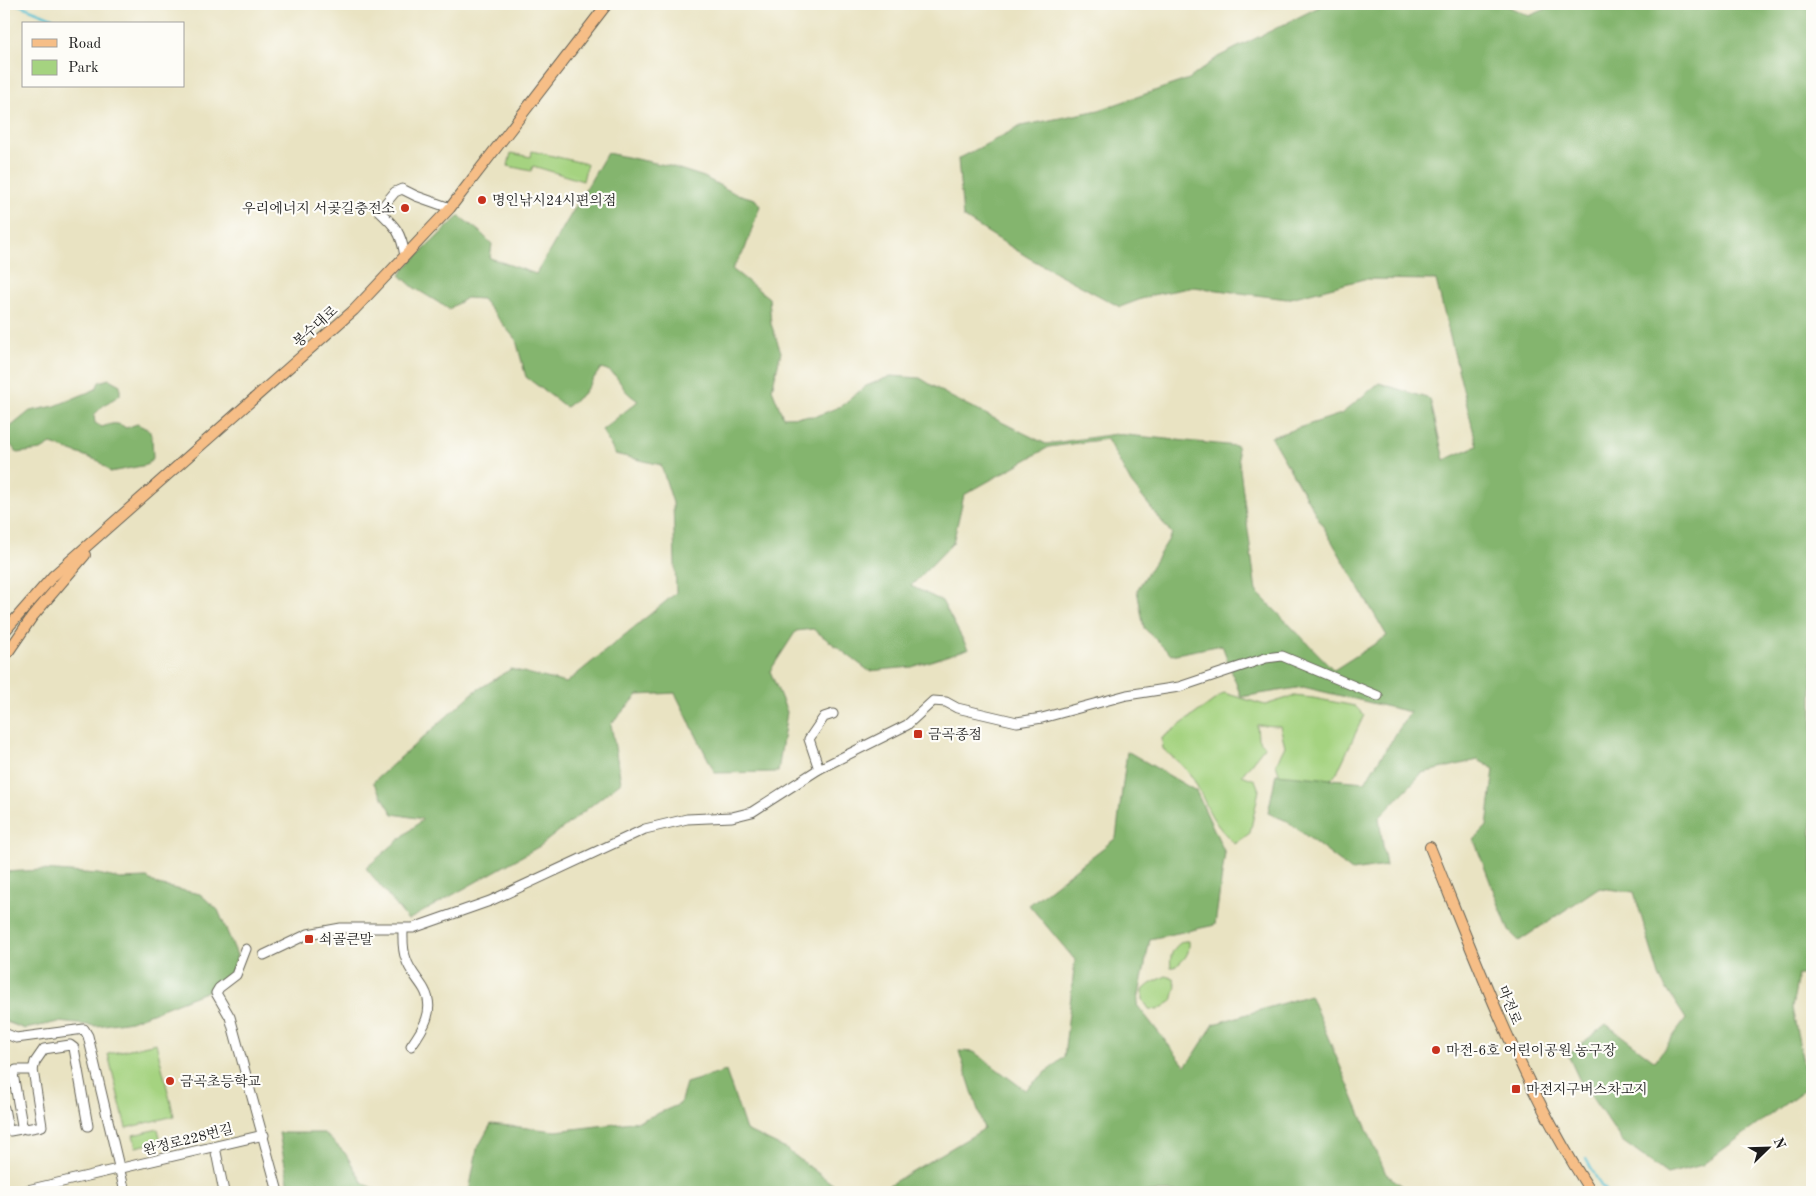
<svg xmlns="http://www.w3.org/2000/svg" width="1816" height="1196" viewBox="0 0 1816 1196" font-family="'Old Standard TT','Noto Serif KR',serif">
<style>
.green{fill:#a5d380;stroke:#60784e}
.forest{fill:#84b56e;stroke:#506845}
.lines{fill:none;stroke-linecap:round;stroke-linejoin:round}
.stream{stroke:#55bfd1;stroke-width:2.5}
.minor-casing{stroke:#646256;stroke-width:11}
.major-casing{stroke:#646256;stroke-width:12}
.minor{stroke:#fff;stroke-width:9}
.major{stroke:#f6be87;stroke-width:10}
.poi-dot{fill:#c8321e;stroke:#fdfcf7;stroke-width:2}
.labels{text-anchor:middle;stroke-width:4.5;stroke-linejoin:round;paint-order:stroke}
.poi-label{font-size:14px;fill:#1c1c1c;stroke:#fdfcf7;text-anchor:start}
.street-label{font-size:14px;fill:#1c1c1c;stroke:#fdfcf7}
</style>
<rect width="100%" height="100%" fill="#fdfcf7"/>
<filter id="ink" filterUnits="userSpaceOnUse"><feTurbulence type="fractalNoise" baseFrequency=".02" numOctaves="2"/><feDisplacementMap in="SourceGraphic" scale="10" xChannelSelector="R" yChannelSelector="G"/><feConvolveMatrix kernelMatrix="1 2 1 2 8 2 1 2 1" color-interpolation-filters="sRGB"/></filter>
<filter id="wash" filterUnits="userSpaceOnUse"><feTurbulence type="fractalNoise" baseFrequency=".0096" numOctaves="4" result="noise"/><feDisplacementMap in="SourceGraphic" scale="20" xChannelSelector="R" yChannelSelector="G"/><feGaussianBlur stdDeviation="1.12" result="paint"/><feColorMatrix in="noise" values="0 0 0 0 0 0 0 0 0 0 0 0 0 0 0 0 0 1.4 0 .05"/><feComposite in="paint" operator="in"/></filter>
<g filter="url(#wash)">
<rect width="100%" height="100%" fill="#e9e3c2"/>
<g class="green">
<path d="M532,151L587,164L583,181L533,166L531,171L508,166L511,153L531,157Z"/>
<path d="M1224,693L1265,705L1294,696L1313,698L1355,706L1364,715L1337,773L1323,787L1282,781L1276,764L1285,746L1280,726L1257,725L1258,739L1265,746L1242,775L1255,780L1259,790L1250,833L1235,844C1211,821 1211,814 1197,786C1190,771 1176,760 1163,749L1162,738Z"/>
<path d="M1184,941H1189C1190,954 1185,959 1175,967H1171C1169,956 1173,946 1184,941Z"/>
<path d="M1166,976L1173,978L1176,986L1172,1001L1158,1010L1149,1009L1143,1000V990L1150,984Z"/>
<path d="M156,1043L174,1116L126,1128L108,1054Z"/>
<path d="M158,1129L161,1141L136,1147L133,1135Z"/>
</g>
<g class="forest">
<path d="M1325,4H1503L1529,16L1558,4H1812V975H1798L1792,1008L1808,1087L1702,1165L1667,1174L1622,1141L1579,1079L1568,1055L1606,1024L1655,1061L1686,1019L1660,979L1634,892L1598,888L1519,941L1509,931L1474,840L1487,826L1494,769L1478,760L1422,773L1379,818L1386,866L1352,871L1287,821L1268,813L1276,774L1365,782L1410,712L1303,687L1241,697L1222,645L1171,655L1144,628L1137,590L1172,534L1131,483L1107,439L1049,447L964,495L953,543L911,586L942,601L968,649L912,667L869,671L813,629L796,631L770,671L787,712L778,772L715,773L675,693L638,695L611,724L621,782L540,846L408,920L366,868L423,819L393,814L373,782L474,692L511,669L566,683L676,593L673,503L661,465L615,454L602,430L638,401C634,398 628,394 625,390C618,380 615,371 601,368L583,394L566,407L526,377L516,340L482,299L466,298L449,309L413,287L400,275L407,266L459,216L479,231L492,244L490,258L536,274L607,153L670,166L704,177L734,193L755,199L760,206L745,249L732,269L769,298L771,324L781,352L772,389L783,417L817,416L841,406L866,386L891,376L920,378L951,397L1046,444L1116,434L1237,446L1256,591L1334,670L1387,636L1271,437L1341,414L1379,383L1430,399L1444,460L1477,446L1436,280L1364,279L1287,299L1194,287L1152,295L1120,307L1029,258L963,217L958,159L1021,126L1099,110L1189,79L1218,57Z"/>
<path d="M109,379L120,385V395L104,405L94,415L95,423L102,427C112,423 118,422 126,428L137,424L149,430L152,437L153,458L147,465L110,472L99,461L51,444L41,450L17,453L10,444L9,428L30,411L55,406L96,389L99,382Z"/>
<path d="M1127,751L1196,791L1225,853L1215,925L1150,939L1137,1005L1185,1066L1194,1055L1214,1024L1310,995L1386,1174L1411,1192H877L984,1129L959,1051L974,1052L1025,1090L1064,1057L1075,960L1029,905L1116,838Z"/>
<path d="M42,870L98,874L120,879L147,878L158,885L200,894L218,910L237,955L232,973L208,991L131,1021L97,1026L58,1022L25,1029L4,1021V872Z"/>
<path d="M726,1071L746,1130L786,1149L843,1192H469L477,1149L491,1124L556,1131L640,1121L680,1104L686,1083Z"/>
<path d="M279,1133H324L345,1153L363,1183L380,1192H290Z"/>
</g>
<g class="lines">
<g class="stream">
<path d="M17,4L52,18L58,24"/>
<path d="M1586,1159L1601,1186L1608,1192"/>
</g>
</g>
</g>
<g filter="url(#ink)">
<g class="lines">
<defs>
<g id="minor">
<path d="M405,256C401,232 396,227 379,211L395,192L402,189L416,196L450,208"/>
<path d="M819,769L809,739L824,717L833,714"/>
<path d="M403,929C403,939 402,949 406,959C409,970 418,979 424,989C436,1010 423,1029 411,1046"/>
<path d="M246,949L236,975L219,988L216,993L230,1017L278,1192"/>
<path d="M264,955L308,934L341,928H413L490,901L645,829L687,819L732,817L752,812L819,769L907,725L933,701L946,702L957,708L1017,722L1042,718L1127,695L1179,687L1266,658L1282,656L1378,696"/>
<path d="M4,1033L16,1038L84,1029L88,1036L125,1192"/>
<path d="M33,1070L35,1062L44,1049L70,1045L74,1048L88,1126"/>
<path d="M4,1073L13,1074L22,1125L21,1129L10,1131L8,1129L4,1108"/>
<path d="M13,1074L16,1070H33L42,1126L26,1129L22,1125"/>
<path d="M215,1147L224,1192"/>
<path d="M19,1192L264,1135"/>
</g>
<g id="major">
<path d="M4,632L53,576L354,310L450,208L607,4"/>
<path d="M4,658L32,617L85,555"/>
<path d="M1430,847C1478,965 1522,1086 1591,1192"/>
</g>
</defs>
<use href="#minor" class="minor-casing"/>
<use href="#major" class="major-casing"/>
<use href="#minor" class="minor"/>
<use href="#major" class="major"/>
</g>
</g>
<g class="poi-dot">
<circle cx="482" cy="200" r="5"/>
<circle cx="405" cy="208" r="5"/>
<rect x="913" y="729" width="10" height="10" rx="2.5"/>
<rect x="304" y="934" width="10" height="10" rx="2.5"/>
<circle cx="1436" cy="1050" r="5"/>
<circle cx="170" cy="1081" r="5"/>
<rect x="1511" y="1084" width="10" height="10" rx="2.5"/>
</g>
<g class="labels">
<g class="poi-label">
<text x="492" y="205">명인낚시24시편의점</text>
<text x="395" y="213" text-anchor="end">우리에너지 서곶길충전소</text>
<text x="928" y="739">금곡종점</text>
<text x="319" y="944">쇠골큰말</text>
<text x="1446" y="1055">마전-6호 어린이공원 농구장</text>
<text x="180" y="1086">금곡초등학교</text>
<text x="1526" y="1094">마전지구버스차고지</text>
</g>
<g class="street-label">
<text transform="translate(315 326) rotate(-42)" y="5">봉수대로</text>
<text transform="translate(1510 1005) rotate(68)" y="5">마전로</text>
<text transform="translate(188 1139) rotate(-14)" y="5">완정로228번길</text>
</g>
</g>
<rect width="1816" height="1196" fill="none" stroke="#fdfcf7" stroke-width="20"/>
<rect x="22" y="22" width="162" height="65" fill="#fdfcf7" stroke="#a3a29f"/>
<rect x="32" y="39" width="25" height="8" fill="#f6be87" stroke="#a3a29f"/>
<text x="68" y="48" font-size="15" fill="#1c1c1c">Road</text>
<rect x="32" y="60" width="25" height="15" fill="#a5d380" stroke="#a3a29f"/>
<text x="68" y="72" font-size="15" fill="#1c1c1c">Park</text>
<g transform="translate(1768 1148) rotate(67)" stroke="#fdfcf7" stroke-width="4" paint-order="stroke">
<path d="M0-4L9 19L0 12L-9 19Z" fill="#1c1c1c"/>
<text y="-8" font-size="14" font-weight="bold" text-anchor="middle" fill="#1c1c1c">N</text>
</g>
</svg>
